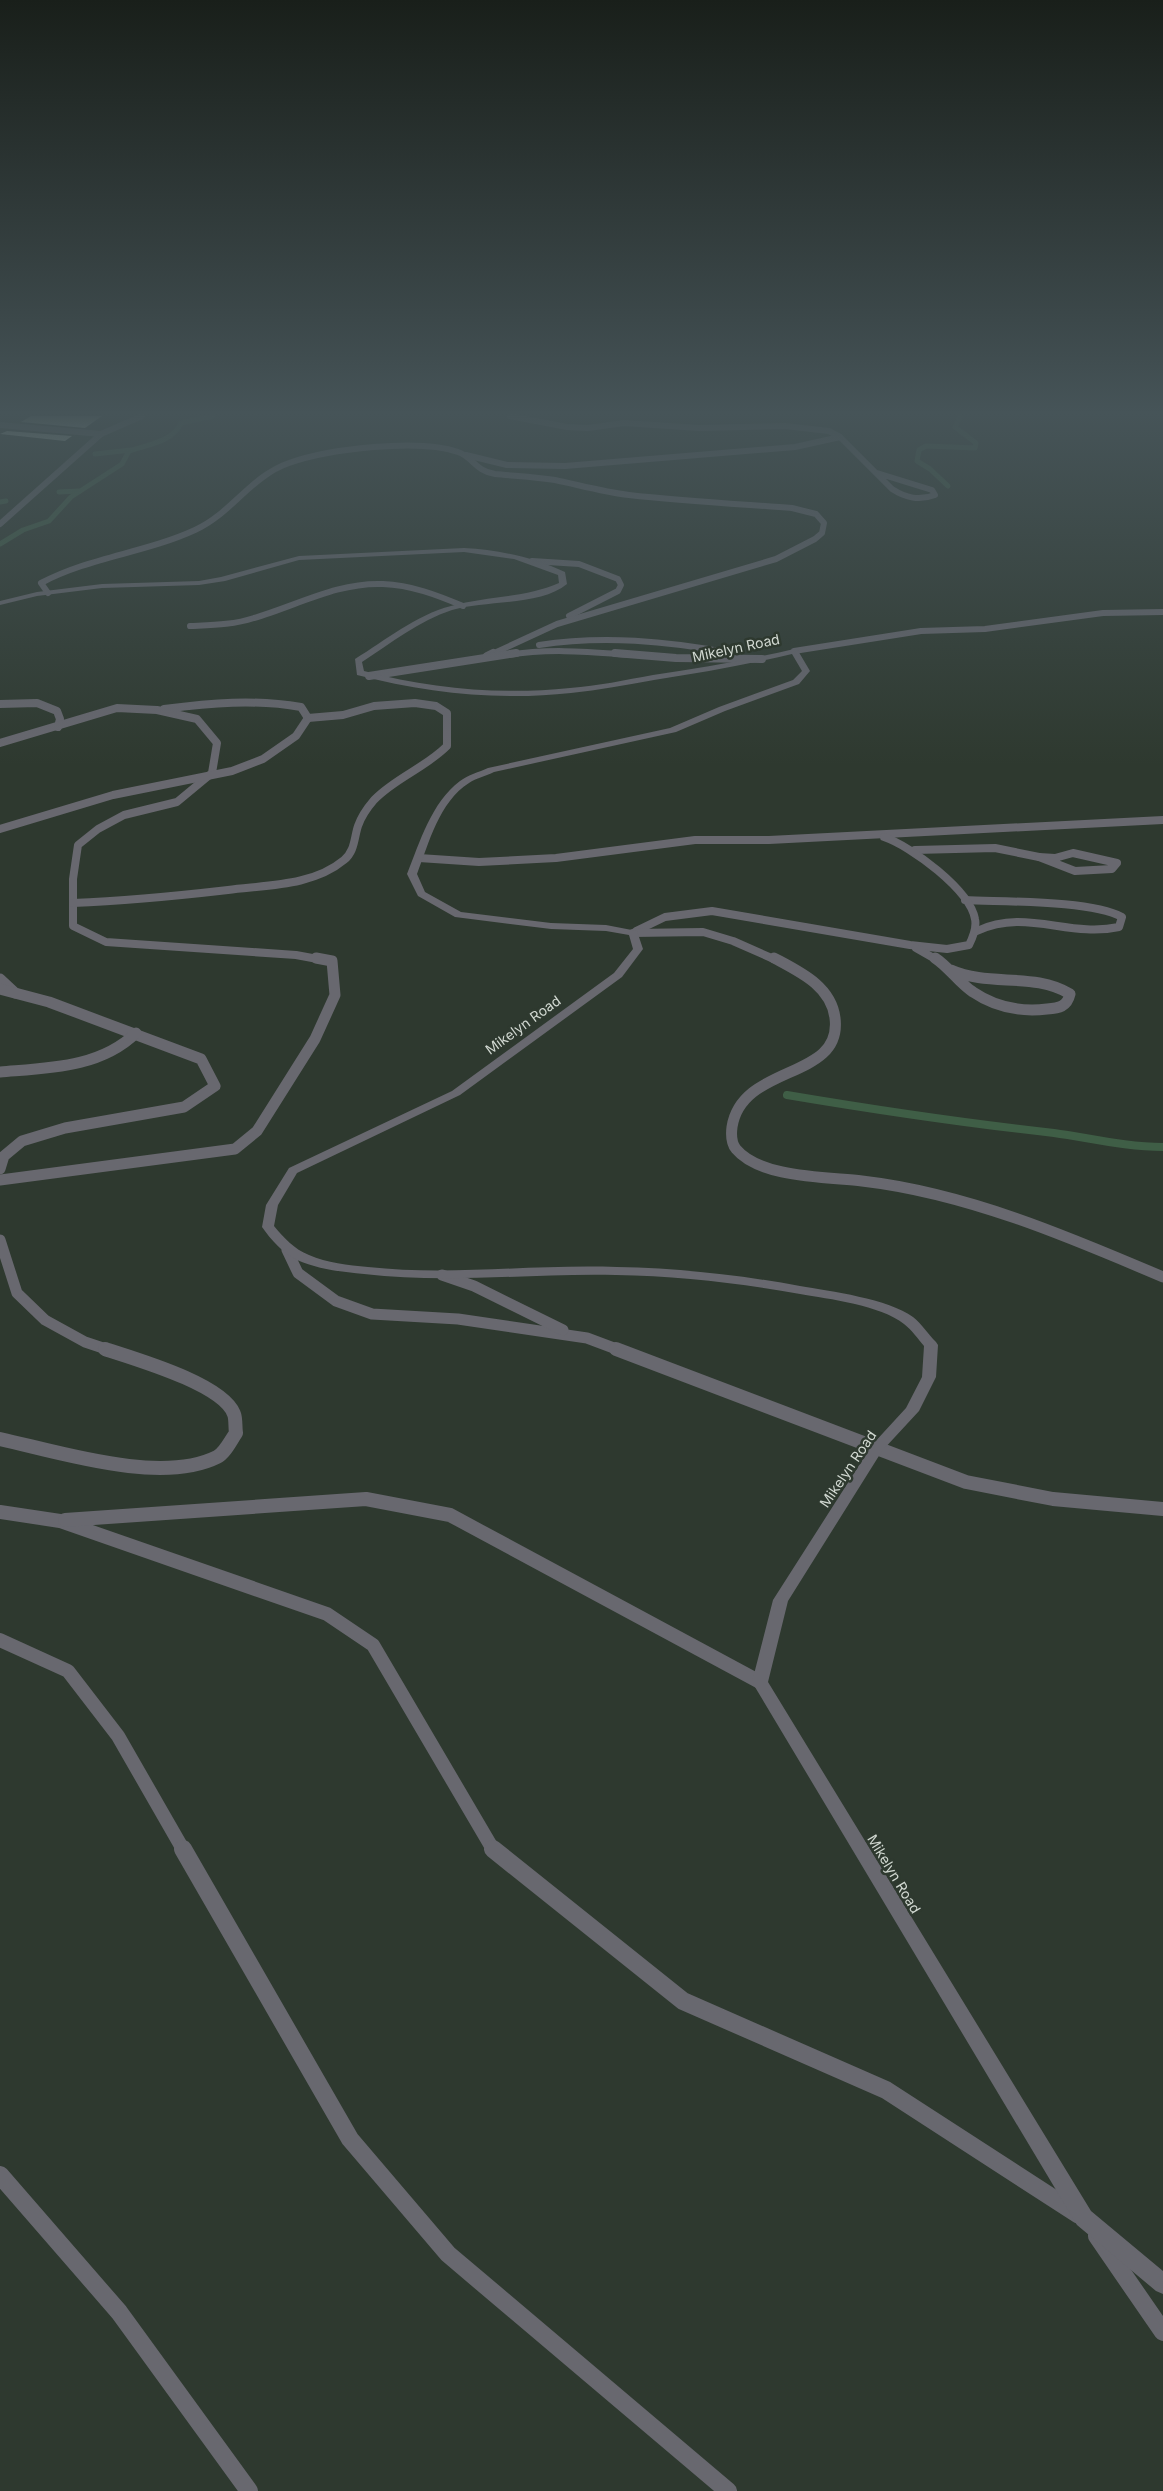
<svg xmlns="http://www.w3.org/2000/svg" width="1163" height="2491" viewBox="0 0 1163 2491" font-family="Inter,sans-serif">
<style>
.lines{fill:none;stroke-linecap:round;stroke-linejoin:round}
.stream-far1{stroke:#3f5e46;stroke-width:5}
.stream{stroke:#3f5e46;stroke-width:8}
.building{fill:#deecdf}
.lane-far4{stroke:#68686f;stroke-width:6}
.lane-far3{stroke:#68686f;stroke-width:8}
.lane-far2{stroke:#68686f;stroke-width:11}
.lane-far1{stroke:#68686f;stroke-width:14}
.lane{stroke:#68686f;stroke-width:18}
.street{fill:#68686f;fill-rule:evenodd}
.labels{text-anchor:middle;stroke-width:5;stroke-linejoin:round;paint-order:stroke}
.street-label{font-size:14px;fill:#d1d8d1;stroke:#2e392f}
</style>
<rect width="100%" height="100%" fill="#2e392f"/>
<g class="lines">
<g class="stream-far1">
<path d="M95,454L131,450"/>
<path d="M948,486L930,469L917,461L919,450L926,446L975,448L976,443L955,427L960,416"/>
<path d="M59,492L79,491"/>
<path d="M0,502L6,501"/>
<path d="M0,544L23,530L49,521L71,497L122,464L129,451C147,445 173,442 181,423L213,416"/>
</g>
<path class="stream" d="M787,1095C876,1110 964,1123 1054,1133C1090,1138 1126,1147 1163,1147"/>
</g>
<g class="building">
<path d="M31,416H102L85,428L21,422Z"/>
<path d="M7,431L72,436L65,441L0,434Z"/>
</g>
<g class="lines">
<g class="lane-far4">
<path d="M510,416L567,427L588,428L624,423L699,428L785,426L829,431L840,437L892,489C906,498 919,501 935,495L932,490L877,473"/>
<path d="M0,425L101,434"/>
<path d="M466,455L507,465L565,466L795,447L840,437"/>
<path d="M0,524L101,434L142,416"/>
<path d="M532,561L579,564L618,579L621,585L618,591L569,616"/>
<path d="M48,593L41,583C90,557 145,553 195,530C231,514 251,476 289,463C328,449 419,438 458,452C473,457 475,471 495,474C515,476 535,477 555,480C579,485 604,492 629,495C683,501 738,504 792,508L816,514L824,523L822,533L815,539L776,559L557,624L490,655"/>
<path d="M190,626C212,625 233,625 254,618C296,606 338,582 383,584C411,585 437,595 463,606"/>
<path d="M539,645C603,635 667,641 731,653"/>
<path d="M794,651L921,631L985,629L1103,613L1163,612"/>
<path d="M508,655C550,648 590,652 632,655"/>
</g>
<g class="lane-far3">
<path d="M615,653L676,658L762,659"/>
<path d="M487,656L493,653"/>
<path d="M369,676L516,653"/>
<path d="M0,704L37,703L57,711L60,719L58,727"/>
<path d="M0,743L117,708L157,710L197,719L217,743L212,773L177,802L124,815L98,829L78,845L73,879V926L106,942L296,955L323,960"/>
<path d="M0,829L113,795L232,771L263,759L296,736L308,718L301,707C255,699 210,703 164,709"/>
<path d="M915,850L995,848L1039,857"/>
<path d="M1073,853L1117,863L1112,869L1075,871L1039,857L1055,858Z"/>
<path d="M419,858L479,862L556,858L695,840H769L1163,820"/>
<path d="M965,900C1003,902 1091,900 1122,917L1119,927C1068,938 1026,908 977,931"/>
<path d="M73,903C125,901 176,896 228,890C267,885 313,886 344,860C355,851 354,838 358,826C361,817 368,807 374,800C395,778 425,768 447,746V713L436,706L415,703L374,706L343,715L308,718"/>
<path d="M636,931L665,917L712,911L910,945L947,949L969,945C973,937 977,928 975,919C970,890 911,846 884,837"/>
<path d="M633,933L703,932L733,941L776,960"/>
<path d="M916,948L937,960"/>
</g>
<g class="lane-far2">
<path d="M774,958C800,972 831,986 835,1018C843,1081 742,1063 732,1127C731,1135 731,1143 736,1149C760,1178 827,1177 862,1181C966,1193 1067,1236 1163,1277"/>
<path d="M935,958C949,967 959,983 973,992C995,1007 1021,1012 1047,1009C1059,1008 1067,1007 1070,994C1034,972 989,987 951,970"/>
<path d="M0,979L15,993"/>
<path d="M0,989L49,1002L201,1059L215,1086L184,1107L65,1128L22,1141L4,1156L0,1169"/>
<path d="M0,1072C48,1068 100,1068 136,1033"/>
<path d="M0,1180L235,1149L257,1131L315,1039L335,995L332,961L316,958"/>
<path d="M0,1240L17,1293L45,1320L85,1342L109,1350"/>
<path d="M287,1250L298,1273L336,1301L372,1314L458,1319L587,1338L619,1350"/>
<path d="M442,1275L474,1286L563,1330"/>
</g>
<g class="lane-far1">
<path d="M616,1349L966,1482L1053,1499L1163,1509"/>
<path d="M0,1439C59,1452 161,1485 217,1457C225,1453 231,1440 236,1433C235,1427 236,1419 234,1414C223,1384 135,1359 105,1349"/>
<path d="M0,1512L60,1521L327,1614L373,1645L494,1851"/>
<path d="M65,1520L366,1499L450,1515L760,1682"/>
<path d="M0,1640L68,1671L118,1736L184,1851"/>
</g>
<g class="lane">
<path d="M183,1849L350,2139L448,2254L728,2491"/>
<path d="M493,1849L683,2001L886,2090L1079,2215"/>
<path d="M0,2175L119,2312L249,2491"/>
<path d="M1097,2236L1163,2332"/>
</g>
<path class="street" d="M464,548C499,550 533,557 565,572L567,584C541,606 484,600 452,610C419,621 391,643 362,662L364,671C431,689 501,695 570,688C598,686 625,680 653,675C700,668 747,660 794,649H797L810,671L799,684L725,711L676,732L494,772C486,776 476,778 469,783C439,802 429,843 417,874L425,892L461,912L551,923L606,925L637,931L643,949L622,977L460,1095L297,1173L278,1205L274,1226C284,1238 294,1249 309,1255C327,1263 348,1265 368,1267C450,1276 534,1264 617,1267C678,1268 740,1275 800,1286C830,1291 889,1299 913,1317C922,1324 928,1334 936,1342L938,1345L936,1377L919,1411L882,1451L788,1601L768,1682L1091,2211L1163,2271V2294L1156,2291L1077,2225L752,1682L773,1600L872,1445L906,1408L922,1377L924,1346C918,1339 912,1330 904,1324C880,1305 829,1299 800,1294C739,1283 678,1276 616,1275C532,1273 447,1284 364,1274C342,1272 317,1269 297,1260C283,1253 271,1240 262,1227L266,1205L289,1168L452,1091L614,973L633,949L629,935L606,931L551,929L455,917L418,896L407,874C420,842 431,803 460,781C468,775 479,772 488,768L670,728L719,707L793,680L802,671L792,654C746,665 700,673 654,680C626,685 599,690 571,693C499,701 427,693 357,675L355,659C386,640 416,615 451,606C487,596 525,598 559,583L558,575L514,559L464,552L299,560L225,581L199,585L102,588L37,596L0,605V601L37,592L102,584L199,581L221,577L299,556Z"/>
</g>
<linearGradient id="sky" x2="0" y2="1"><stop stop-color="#191f1a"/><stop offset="0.54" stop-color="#465458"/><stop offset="1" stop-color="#465458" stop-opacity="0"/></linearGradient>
<rect width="1163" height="765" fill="url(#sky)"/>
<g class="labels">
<g class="street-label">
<text transform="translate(736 648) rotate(-12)" y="5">Mikelyn Road</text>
<text transform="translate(523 1025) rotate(-36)" y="5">Mikelyn Road</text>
<text transform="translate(848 1469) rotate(-56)" y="5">Mikelyn Road</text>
<text transform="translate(894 1874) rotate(59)" y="5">Mikelyn Road</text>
</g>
</g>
</svg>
